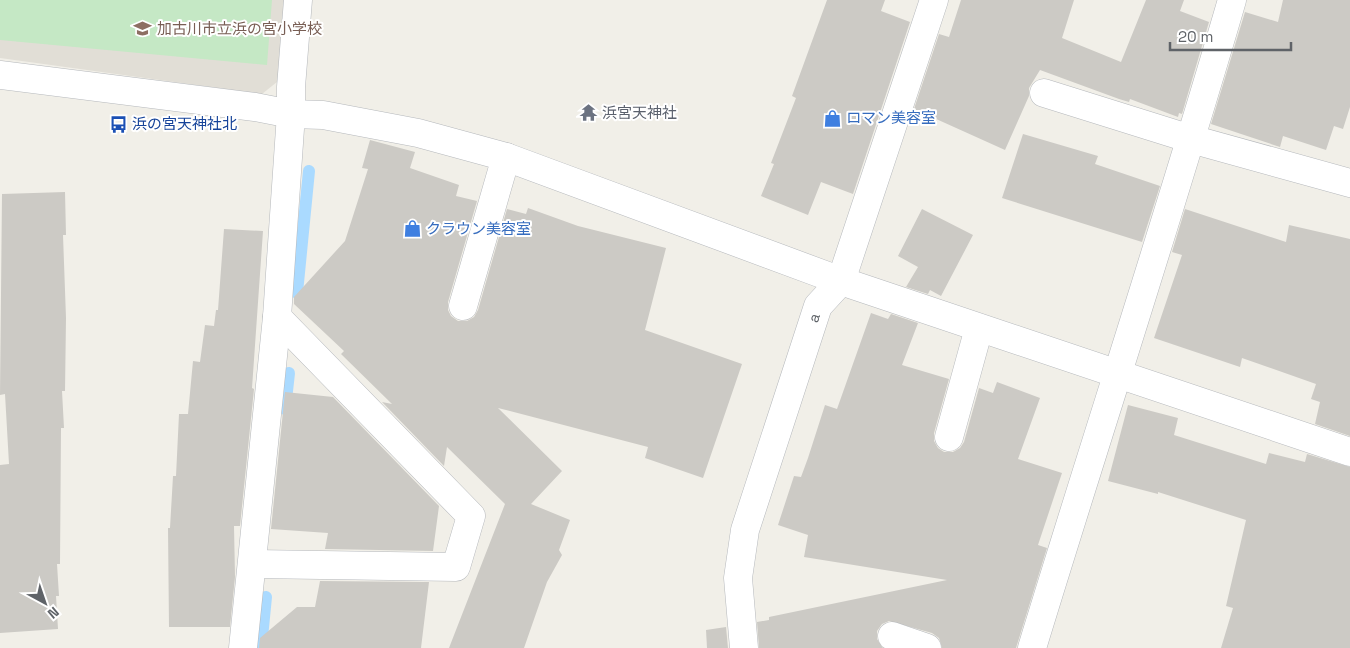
<svg xmlns="http://www.w3.org/2000/svg" width="1350" height="648" viewBox="0 0 1350 648" font-family="'Space Grotesk','Noto Sans JP',sans-serif">
<style>
.education{fill:#e1ded6}
.green{fill:#c5e8c5}
.lines{fill:none;stroke-linecap:round;stroke-linejoin:round}
.stream{stroke:#aadaff;stroke-width:12}
.building{fill:#cccac5}
.minor-casing{stroke:#b5b8bc;stroke-width:29}
.minor{stroke:#fff;stroke-width:28}
.labels{text-anchor:middle;stroke-width:4;stroke-linejoin:round;paint-order:stroke}
.education-label{font-size:15px;fill:#785e54;stroke:#fff;text-anchor:start}
.worship-label{font-size:15px;fill:#5b616d;stroke:#fff;text-anchor:start}
.shop-label{font-size:15px;fill:#366cbe;stroke:#fff;text-anchor:start}
.transit-label{font-size:15px;fill:#164399;stroke:#fff;text-anchor:start}
.street-label{font-size:15px;fill:#5f6368;stroke:#fff}
</style>
<rect width="100%" height="100%" fill="#f1efe8"/>
<path class="education" d="M0,0H287L282,78L262,94L0,58Z"/>
<path class="green" d="M0,0H272L267,65L0,40Z"/>
<g class="lines">
<g class="stream">
<path d="M297,293L309,171"/>
<path d="M285,409L289,373"/>
<path d="M261,648L266,597"/>
</g>
</g>
<g class="building">
<path d="M827,0H885L881,11L910,22L853,194L821,182L808,215L761,196L774,164L771,163L796,98L792,96Z"/>
<path d="M961,0H1074L1062,38L1121,62L1146,0H1184L1180,11L1209,22L1182,114L1179,113L1178,117L1130,99L1129,102L1119,99L1040,70L1029,88V96L1005,150L914,109L939,34L949,37Z"/>
<path d="M1283,0H1350V107L1343,129L1334,126L1326,150L1283,136L1280,147L1211,124L1245,12L1278,22Z"/>
<path d="M1023,134L1098,156L1095,164L1160,186L1142,242L1002,198Z"/>
<path d="M370,140L415,152L410,168L459,185L456,196L477,201L448,302V310L451,316L458,321H467L474,317L478,310L507,209L526,214L528,208L578,226L666,248L645,330L742,364L703,478L645,458L648,447L498,408L562,471L531,504L570,520L559,550L562,555L547,582L524,648H449L505,504L447,447L444,466L382,402L392,404L341,354L344,351L294,304V297L345,241L368,169L362,168Z"/>
<path d="M65,192L66,235H63L66,318L65,391H62L64,428H61L60,564H57L59,596H56L58,629L0,633V465L9,464L5,394L0,395L2,194Z"/>
<path d="M922,209L973,235L941,296L930,290L928,294L906,287L918,267L898,256Z"/>
<path d="M1185,209L1286,242L1289,225L1350,239V436L1315,424L1320,402L1311,399L1316,384L1242,358L1240,367L1154,338L1182,255L1172,252Z"/>
<path d="M224,229L263,231L252,388L254,389L240,526H234L235,577L230,627H169L168,528H170L173,476H176L179,414H188L193,361L200,362L205,325L214,326L216,310H218Z"/>
<path d="M871,313L888,319L891,314L918,323L902,365L949,379L934,433V441L938,448L944,452H953L960,448L964,442L979,388L993,393L997,382L1040,398L1018,459L1062,473L1038,545L1047,548L1016,648H942L939,638L932,633L889,621L882,624L877,631V639L883,648H759L757,622L769,620V617L947,580L804,557L808,535L778,525L794,476L801,477L808,458L825,405L837,409Z"/>
<path d="M285,392L333,397L439,506L433,551L325,549L328,533L271,529Z"/>
<path d="M1128,405L1178,418L1174,435L1266,464L1269,453L1305,462L1307,454L1350,467V648H1221L1233,608L1226,606L1246,520L1158,492V494L1108,481Z"/>
<path d="M320,581L429,582L421,648H259L260,638L297,607H315Z"/>
<path d="M726,627L728,648H707L706,630Z"/>
</g>
<g class="lines">
<defs>
<g id="minor">
<path d="M0,75L255,107L291,114L323,115L418,133L506,157L841,281L1350,452"/>
<path d="M1044,93L1191,139L1350,183"/>
<path d="M463,306L506,157"/>
<path d="M949,437L979,328"/>
<path d="M254,564L456,567L471,516L277,317"/>
<path d="M892,636L927,648"/>
<path d="M243,648L277,317L291,114V87L298,0"/>
<path id="s1" d="M744,648L738,578L745,530L818,306L841,281L934,0"/>
<path d="M1032,648C1098,432 1169,217 1232,0"/>
</g>
</defs>
<use href="#minor" class="minor-casing"/>
<use href="#minor" class="minor"/>
</g>
<defs>
<symbol id="school-bare" viewBox="-9 -9 18 18"><path d="M0-5L7-2L0 1L-7-2ZM-4 1L0 2.5L4 1V4Q0 6-4 4Z" fill="#8d6e63" stroke="#fff" stroke-width="2.5" paint-order="stroke"/></symbol>
<symbol id="temple-bare" viewBox="-9 -9 18 18"><path d="M0-6L5-2H3V0L6.5 2.5H4V6H1.5V3h-3V6H-4V2.5H-6.5L-3 0V-2H-5Z" fill="#6b7280" stroke="#fff" stroke-width="2.5" paint-order="stroke"/></symbol>
<symbol id="shop-bare" viewBox="-9 -9 18 18"><path d="M-5-2.5h2.3a2.7 3.5 0 0 1 5.4 0H5L5.5 6h-11ZM-1.5-2.5h3a1.5 2.3 0 0 0-3 0Z" fill="#3f7fe0" stroke="#fff" stroke-width="2.5" paint-order="stroke"/></symbol>
<symbol id="bus-bare" viewBox="-9 -9 18 18"><path d="M-5-6H5V4H4V6H2V4H-2V6H-4V4H-5ZM-3.5-4V0h7V-4ZM-3.5 1.2v1.5H-2V1.2ZM2 1.2v1.5H3.5V1.2Z" fill="#1a4fb4" stroke="#fff" stroke-width="2.5" paint-order="stroke"/></symbol>
</defs>
<g fill-rule="evenodd">
<use href="#school-bare" x="130" y="16" width="25" height="25"/>
<use href="#temple-bare" x="576" y="100" width="25" height="25"/>
<use href="#shop-bare" x="820" y="106" width="25" height="25"/>
<use href="#bus-bare" x="106" y="112" width="25" height="25"/>
<use href="#shop-bare" x="400" y="216" width="25" height="25"/>
</g>
<g class="labels">
<g class="education-label">
<text x="157" y="34">加古川市立浜の宮小学校</text>
</g>
<g class="worship-label">
<text x="602" y="118">浜宮天神社</text>
</g>
<g class="shop-label">
<text x="846" y="123">ロマン美容室</text>
<text x="426" y="234">クラウン美容室</text>
</g>
<g class="transit-label">
<text x="132" y="129">浜の宮天神社北</text>
</g>
<g class="street-label">
<text dy="5" stroke="none"><textPath href="#s1" startOffset="342">a</textPath></text>
</g>
</g>
<g transform="translate(45 603) rotate(140)" stroke="#ffffff" stroke-width="4" paint-order="stroke">
<path d="M0-4L9 19L0 12L-9 19Z" fill="#5f6368"/>
<text y="-8" font-size="14" font-weight="bold" text-anchor="middle" fill="#5f6368">N</text>
</g>
<path d="M1170 42v8h121v-8" fill="none" stroke="#5f6368" stroke-width="2.5"/>
<text x="1178" y="42" font-size="15" fill="#5f6368" stroke="#ffffff" stroke-width="4" paint-order="stroke">20 m</text>
</svg>
